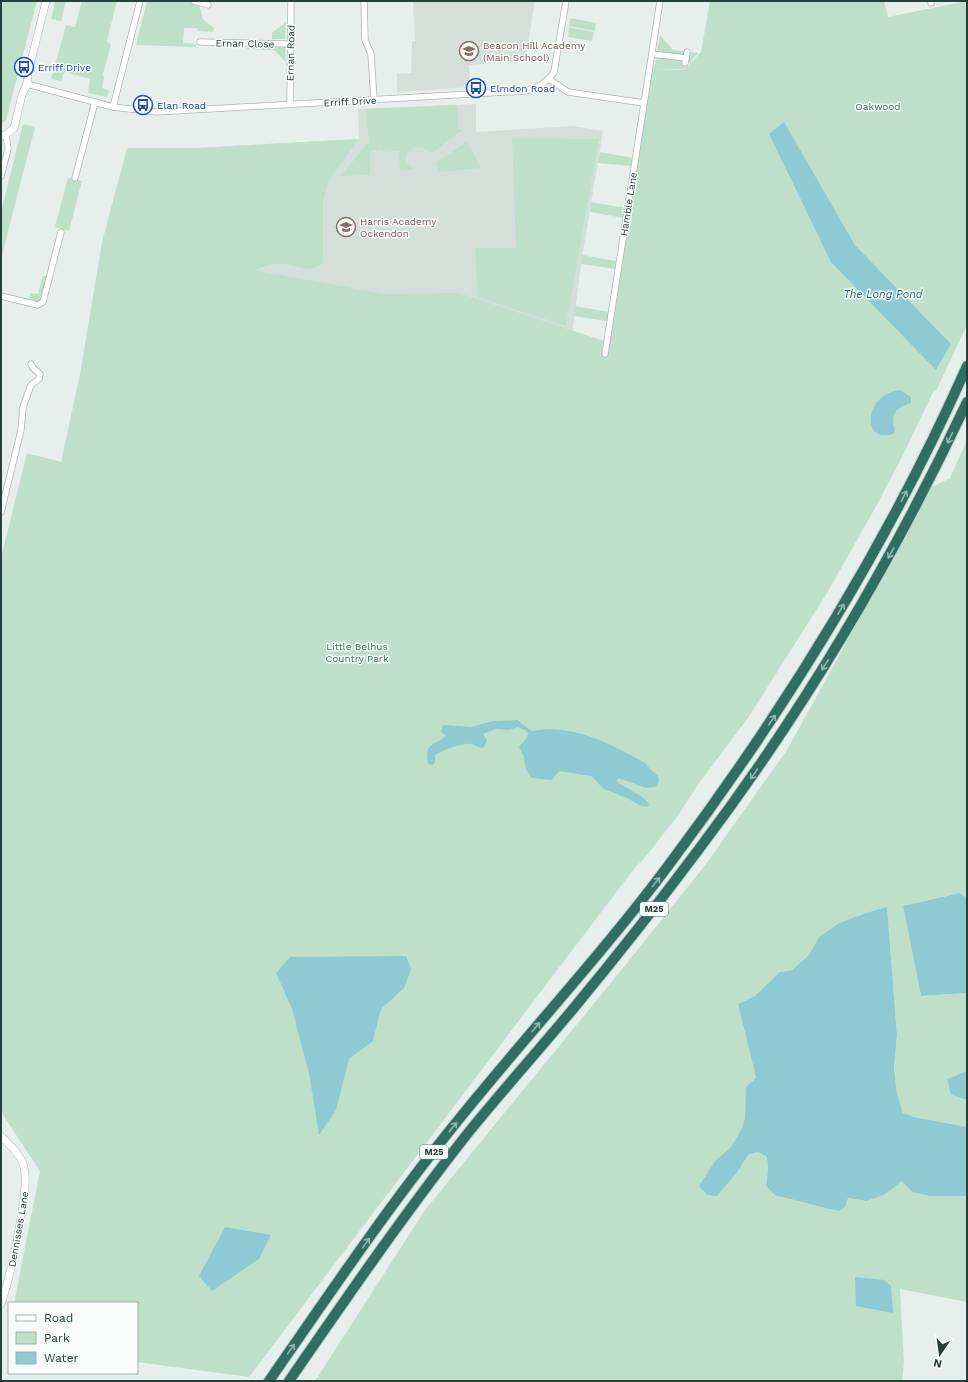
<svg xmlns="http://www.w3.org/2000/svg" width="968" height="1382" viewBox="0 0 968 1382" font-family="'Work Sans',sans-serif">
<style>
.built{fill:#d4dfda}
.green{fill:#bfe0c8;fill-rule:evenodd}
.water{fill:#8ec9d4}
.lines{fill:none;stroke-linecap:round;stroke-linejoin:round}
.minor-casing{stroke:#a8b8b2;stroke-width:7}
.tertiary-casing{stroke:#a8b8b2;stroke-width:8}
.motorway-casing{stroke:#c2cac8;stroke-width:12}
.minor{stroke:#fff;stroke-width:5.5}
.tertiary{stroke:#fff;stroke-width:7}
.motorway{stroke:#2f6f62;stroke-width:10}
.oneway{stroke:#93b5ae}
.labels{text-anchor:middle;stroke-width:3;stroke-linejoin:round;paint-order:stroke}
.shield{fill:#f7fbf9;stroke:#637a73;stroke-width:1}
.shield-label{font-size:9px;font-weight:bold;fill:#24423a}
.street-label{font-size:10px;fill:#24423a;stroke:#f7fbf9}
.education-label{font-size:10px;fill:#785e54;stroke:#f7fbf9;text-anchor:start}
.transit-label{font-size:10px;fill:#164399;stroke:#f7fbf9;text-anchor:start}
.park-label{font-size:10px;fill:#2d7a4b;stroke:#f7fbf9}
.water-label{font-size:11px;font-style:italic;fill:#1c6f80;stroke:#f7fbf9}
</style>
<rect width="100%" height="100%" fill="#e6efeb"/>
<g class="built">
<path d="M413,1H535L525,61L469,65L471,87L397,92V74L411,73L412,41H415Z"/>
<path d="M476,104V132L573,126L603,131L581,264L572,336L491,314L254,270L127,148H196L359,139L358,109Z"/>
</g>
<g class="green">
<path d="M1,1H37L6,120L1,124Z"/>
<path d="M55,1H66L61,21L51,19Z"/>
<path d="M82,1H117L107,41L111,45L103,74L104,77L102,88L109,91L107,97L88,93L90,79L64,72L61,81L51,79L66,25L75,27Z"/>
<path d="M147,1H188L199,4L203,19L214,28L213,32L198,31L196,28H184L183,43L196,44V47L136,45Z"/>
<path d="M710,1H884L888,17L967,1V323L965,329L936,391L934,390L902,457L874,510L827,593L748,718L697,786L679,814L648,854L633,870L249,1377L137,1362V1303H14L40,1171L3,1115L1,1108V558L27,453L61,462L80,374L102,242L127,148H196L359,139L329,180L323,201V262C313,275 296,265 283,264C275,263 262,267 255,270L385,294L459,293L610,343L652,69L654,68L660,35L673,50L698,53L684,69H657L684,70L701,52ZM784,123L855,245L951,344L936,370L769,135Z"/>
<path d="M571,18L596,23L595,31L569,26Z"/>
<path d="M286,22L285,39H272V33Z"/>
<path d="M569,27L594,32L592,41L568,37Z"/>
<path d="M247,44L285,45L286,62L274,50L247,49Z"/>
<path d="M458,105V129H463L432,153C427,150 423,147 417,147C410,147 403,155 407,162C409,165 412,167 414,169L400,171L399,151L383,152L382,150L370,151V175L341,176L369,141L366,109Z"/>
<path d="M23,124L35,127L1,259V212Z"/>
<path d="M512,138L599,139L566,326L478,297L475,248H516Z"/>
<path d="M467,142L481,168L439,172L436,162Z"/>
<path d="M600,152L633,158L632,166L598,163Z"/>
<path d="M68,178L82,181L69,231L55,227Z"/>
<path d="M591,202L626,208L624,218L590,212Z"/>
<path d="M582,255L616,261L615,269L581,264Z"/>
<path d="M43,276H47L41,301L38,303L29,301L30,293L38,294Z"/>
<path d="M575,306L609,312L607,321L573,316Z"/>
<path d="M967,440V898L960,893L903,906L921,996L967,993V1071L947,1079L951,1095L967,1100V1127L914,1117L903,1114L897,1094L894,1067L897,1035L887,908L863,914L839,923L819,937L809,955L792,970L780,972L755,996L738,1004L756,1078L746,1105L745,1118L742,1128L731,1147L716,1160L738,1171L748,1155L758,1152L767,1157L768,1170L766,1186L804,1201L839,1211L845,1207L847,1198L867,1201L884,1195L902,1181L912,1192L929,1196H967V1302L900,1289L904,1363L902,1381H315L425,1210L623,968L706,864L787,750L932,487L950,478Z"/>
</g>
<g class="water">
<path d="M784,122L855,245L951,344L936,370L831,262L769,134Z"/>
<path d="M900,390L911,397V403C895,408 890,414 895,430L893,434C860,444 865,393 900,390Z"/>
<path d="M518,720L522,724L532,731C571,723 612,744 645,763L650,769L658,776L659,781L656,787L646,788L619,778L616,781C625,788 646,796 649,805L647,807L639,805L627,798L604,789L591,776L559,771L552,780L532,778L526,770L524,757L519,747L527,737L528,733L525,730L518,727L508,730L496,729L483,734L487,740L484,747L481,748C478,747 475,745 472,744C463,742 443,750 435,755V762L433,765L428,764C424,742 433,747 446,736L441,732L443,725L471,727L493,721Z"/>
<path d="M960,893L967,898V993L921,996L903,906Z"/>
<path d="M887,907L897,1035L894,1067L897,1094L903,1113L914,1117L967,1127V1196H929L912,1192L902,1181L884,1195L867,1201L848,1198L845,1207L839,1211L830,1209L775,1195L766,1186L768,1170L767,1157L758,1152L748,1155L738,1171L717,1196L707,1195L699,1186L716,1160L731,1147L742,1128L745,1118L746,1087L756,1078L738,1004L755,996L780,972L792,970L809,955L819,937L839,923L863,914Z"/>
<path d="M406,956L411,969L404,988L381,1009L373,1041L349,1059L336,1110L319,1135L309,1073L292,1009L276,973L290,957Z"/>
<path d="M967,1071V1100L951,1095L947,1079Z"/>
<path d="M225,1227L271,1235L259,1259L212,1291L199,1276Z"/>
<path d="M855,1277L884,1280L891,1286L893,1313L856,1306Z"/>
</g>
<g class="lines">
<defs>
<g id="minor">
<path d="M194,1L208,5"/>
<path d="M364,1L365,40L371,54L374,100"/>
<path d="M931,1V3"/>
<path d="M200,42L290,44"/>
<path d="M652,54L686,58L685,63"/>
<path d="M686,58L687,52"/>
<path d="M549,79L568,92L644,103"/>
<path d="M27,84L113,107L156,112L525,91C538,88 547,83 554,72L566,1"/>
<path d="M290,104L291,1"/>
<path d="M113,107L140,1"/>
<path d="M1,176L8,149L6,135"/>
<path d="M75,178L95,102"/>
<path d="M1,296L38,305L43,302L61,232"/>
<path d="M605,354L660,1"/>
<path d="M1,512L21,430L23,407L31,385L39,379L40,374L33,368L31,364"/>
</g>
<g id="tertiary">
<path d="M1,136L6,135L14,128L22,95L27,84L28,73L46,1"/>
<path d="M1,1136C9,1145 22,1155 24,1168C27,1182 24,1197 22,1211C17,1243 11,1274 1,1304"/>
</g>
<g id="motorway">
<path d="M269,1381C328,1296 386,1210 451,1129C522,1040 600,957 668,866C785,710 888,544 967,366"/>
<path d="M289,1381C347,1297 405,1213 468,1133C502,1091 538,1051 573,1009C616,957 658,904 699,849C804,710 893,560 967,402"/>
</g>
</defs>
<use href="#minor" class="minor-casing"/>
<use href="#tertiary" class="tertiary-casing"/>
<use href="#motorway" class="motorway-casing"/>
<use href="#minor" class="minor"/>
<use href="#tertiary" class="tertiary"/>
<use href="#motorway" class="motorway"/>
</g>
<defs><path id="oneway-shaft" d="M-6 0H5M1.5-3L5.5 0L1.5 3" fill="none" stroke-width="1.6" stroke-linecap="round" stroke-linejoin="round"/></defs>
<g class="oneway">
<use href="#oneway-shaft" transform="translate(950 438) rotate(115)"/>
<use href="#oneway-shaft" transform="translate(904 496) rotate(-63)"/>
<use href="#oneway-shaft" transform="translate(891 553) rotate(119)"/>
<use href="#oneway-shaft" transform="translate(841 609) rotate(-60)"/>
<use href="#oneway-shaft" transform="translate(825 665) rotate(122)"/>
<use href="#oneway-shaft" transform="translate(772 720) rotate(-56)"/>
<use href="#oneway-shaft" transform="translate(754 774) rotate(125)"/>
<use href="#oneway-shaft" transform="translate(656 882) rotate(-52)"/>
<use href="#oneway-shaft" transform="translate(536 1027) rotate(-50)"/>
<use href="#oneway-shaft" transform="translate(453 1127) rotate(-51)"/>
<use href="#oneway-shaft" transform="translate(366 1243) rotate(-54)"/>
<use href="#oneway-shaft" transform="translate(291 1349) rotate(-55)"/>
</g>
<defs>
<symbol id="school-ring" viewBox="-11 -11 22 22"><circle r="9.5" fill="#f7fbf9" stroke="#8d6e63" stroke-width="1.5"/><path d="M0-5L7-2L0 1L-7-2ZM-4 1L0 2.5L4 1V4Q0 6-4 4Z" fill="#8d6e63"/></symbol>
<symbol id="bus-ring" viewBox="-11 -11 22 22"><circle r="9.5" fill="#f7fbf9" stroke="#1a4fb4" stroke-width="1.5"/><path d="M-5-6H5V4H4V6H2V4H-2V6H-4V4H-5ZM-3.5-4V0h7V-4ZM-3.5 1.2v1.5H-2V1.2ZM2 1.2v1.5H3.5V1.2Z" fill="#1a4fb4"/></symbol>
</defs>
<g fill-rule="evenodd">
<use href="#school-ring" x="458" y="40" width="22" height="22"/>
<use href="#bus-ring" x="13" y="56" width="22" height="22"/>
<use href="#bus-ring" x="465" y="77" width="22" height="22"/>
<use href="#bus-ring" x="132" y="94" width="22" height="22"/>
<use href="#school-ring" x="335" y="216" width="22" height="22"/>
</g>
<g class="labels">
<g class="shield">
<rect x="640" y="902" width="28" height="14" rx="3"/>
<rect x="420" y="1145" width="28" height="14" rx="3"/>
</g>
<g class="shield-label">
<text x="654" y="912">M25</text>
<text x="434" y="1155">M25</text>
</g>
<g class="street-label">
<text transform="translate(245 43) rotate(1)" y="4">Ernan Close</text>
<text transform="translate(290 53) rotate(-89)" y="4">Ernan Road</text>
<text transform="translate(350 101) rotate(-3)" y="4">Erriff Drive</text>
<text transform="translate(628 204) rotate(-81)" y="4">Hamble Lane</text>
<text transform="translate(18 1229) rotate(-80)" y="4">Dennisses Lane</text>
</g>
<g class="education-label">
<text x="483" y="49">Beacon Hill Academy<tspan x="483" dy="12">(Main School)</tspan></text>
<text x="360" y="225">Harris Academy<tspan x="360" dy="12">Ockendon</tspan></text>
</g>
<g class="transit-label">
<text x="38" y="71">Erriff Drive</text>
<text x="490" y="92">Elmdon Road</text>
<text x="157" y="109">Elan Road</text>
</g>
<g class="park-label">
<text x="878" y="110">Oakwood</text>
<text x="357" y="650">Little Belhus<tspan x="357" dy="12">Country Park</tspan></text>
</g>
<g class="water-label">
<text x="883" y="298">The Long Pond</text>
</g>
</g>
<rect width="968" height="1382" fill="none" stroke="#24423a" stroke-width="4"/>
<rect x="8" y="1302" width="130" height="72" fill="#f7fbf9" stroke="#a3b1ad"/>
<rect x="16" y="1315" width="20" height="6" fill="#ffffff" stroke="#a3b1ad"/>
<text x="44" y="1322" font-size="12" fill="#24423a">Road</text>
<rect x="16" y="1332" width="20" height="12" fill="#bfe0c8" stroke="#a3b1ad"/>
<text x="44" y="1342" font-size="12" fill="#24423a">Park</text>
<rect x="16" y="1352" width="20" height="12" fill="#8ec9d4" stroke="#a3b1ad"/>
<text x="44" y="1362" font-size="12" fill="#24423a">Water</text>
<g transform="translate(940 1354) rotate(193)" stroke="#f7fbf9" stroke-width="3" paint-order="stroke">
<path d="M0-3L7 15L0 10L-7 15Z" fill="#24423a"/>
<text y="-6" font-size="11" font-weight="bold" text-anchor="middle" fill="#24423a">N</text>
</g>
</svg>
